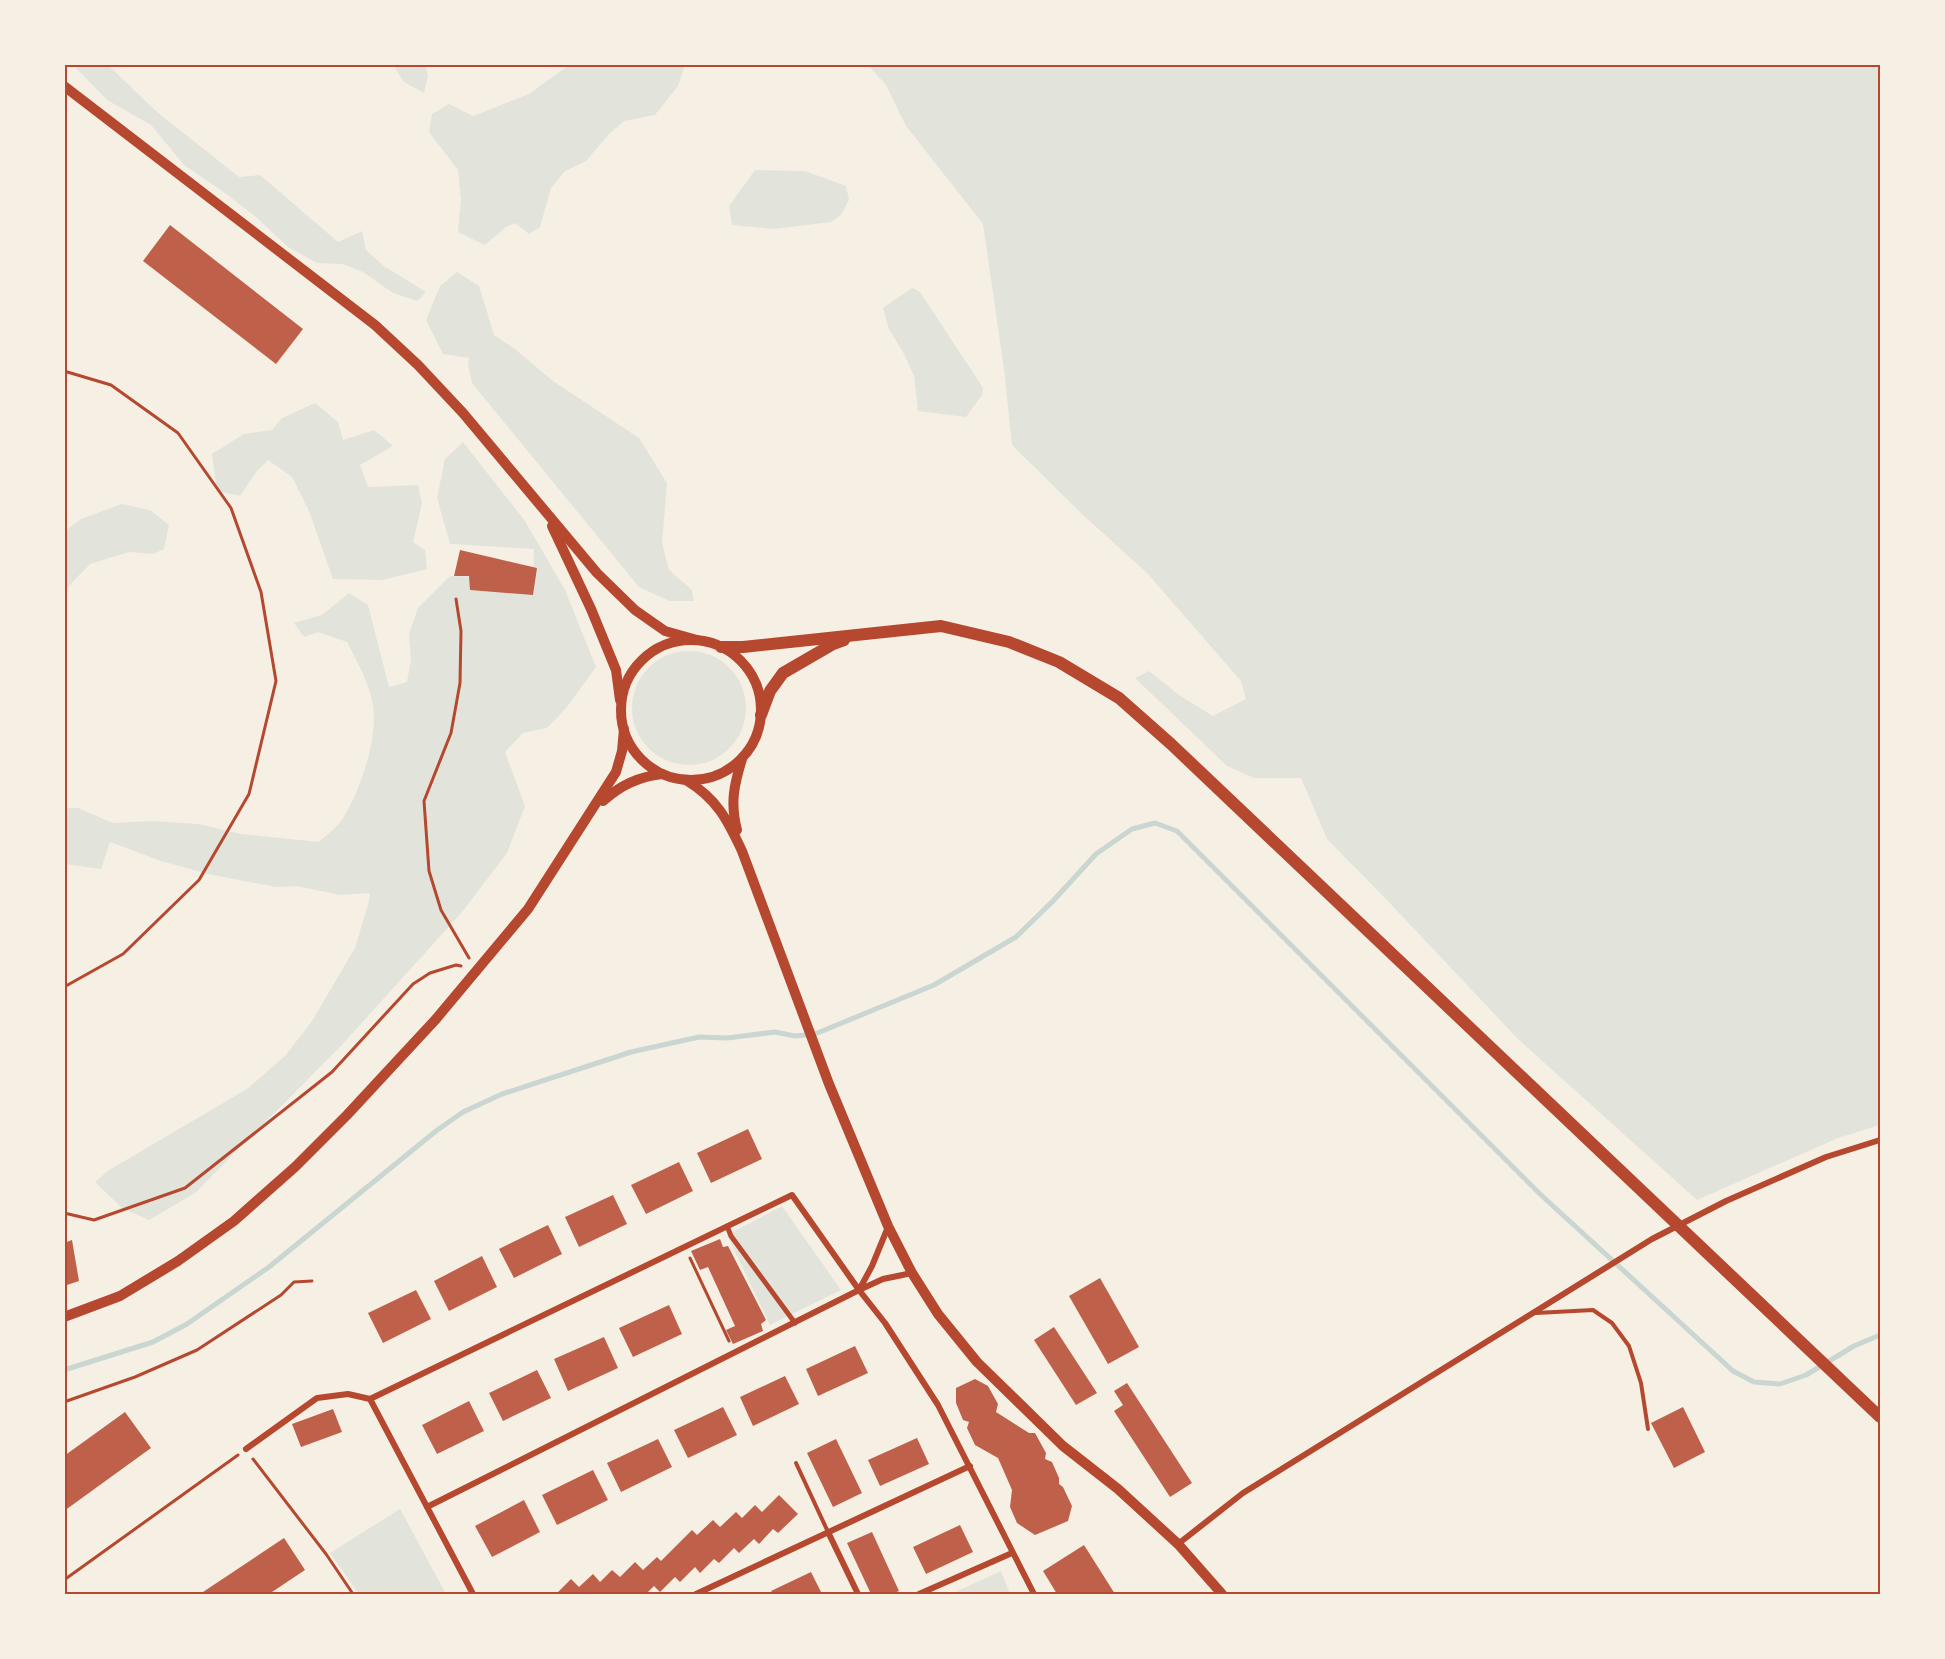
<svg xmlns="http://www.w3.org/2000/svg" width="1945" height="1659" viewBox="0 0 1945 1659" font-family="'Public Sans',sans-serif">
<style>
.green{fill:#e2e4dc}
.lines{fill:none;stroke-linecap:round;stroke-linejoin:round}
.stream{stroke:#c9d6d2;stroke-width:5}
.building{fill:#bf614a}
.path{stroke:#b5482f;stroke-width:3}
.service{stroke:#b5482f;stroke-width:4}
.pedestrian{stroke:#b5482f;stroke-width:5}
.minor{stroke:#b5482f;stroke-width:6}
.secondary{stroke:#b5482f;stroke-width:10}
.trunk{stroke:#b5482f;stroke-width:12}
.neatline{fill:none;stroke:#b5482f;stroke-width:2}
</style>
<rect width="100%" height="100%" fill="#f6efe4"/>
<g class="green">
<path d="M78,64L108,65L157,112L239,177L260,175L338,242L362,231L366,250L384,266L426,292L417,301L393,293L363,272L342,264L317,263L288,247L256,217L225,193L184,165L151,125L107,100L76,68Z"/>
<path d="M393,65H425L428,75L424,93L404,82Z"/>
<path d="M569,65H685L678,86L655,115L624,121L609,134L586,161L565,171L551,188L540,227L529,234L515,223L506,227L485,245L458,232L461,199L458,170L429,132L432,114L449,104L473,116L529,94Z"/>
<path d="M868,65H1880V1125L1838,1138L1697,1200L1518,1039L1384,897L1327,839L1301,778H1254L1227,766L1135,678L1149,671L1179,695L1213,716L1246,699L1241,681L1147,573L1083,515L1012,445L1004,369L983,224L906,126L886,85Z"/>
<path d="M755,170L805,171L846,186L849,200L841,215L831,222L774,229L732,225L729,206Z"/>
<path d="M457,272L479,286L494,335L515,349L553,381L639,438L667,483L662,543L669,570L692,590L694,601H669L639,587L472,383L468,365L469,358L443,354L426,320L440,286Z"/>
<path d="M912,288L920,292L983,388L982,395L966,417L918,411L914,376L904,354L889,329L883,308Z"/>
<path d="M315,403L338,422L343,440L374,430L393,446L360,465L368,487L418,485L422,503L413,542L425,550L427,569L382,580L333,579L309,511L292,477L268,460L257,471L240,496L217,491L212,454L244,434L272,430L282,418Z"/>
<path d="M463,442L525,521L565,590L596,667L567,707L547,728L523,733L505,752L525,806L507,853L462,912L340,1047L195,1193L149,1220L122,1208L95,1182L109,1170L247,1089L285,1056L312,1021L355,948L369,901L370,893L340,895L297,886L276,887L208,874L158,860L110,842L101,869L65,864V808H78L113,823L154,821L198,824L241,834L319,842C326,835 336,828 342,820C360,791 378,740 373,706C370,684 357,662 347,642L318,632L304,637L294,623L322,615L349,593L368,605L389,687L407,682L411,659L409,634L418,608L450,576L533,578L534,549L450,544L437,498L445,459Z"/>
<path d="M122,504L150,510L169,525L164,549L153,554L129,552L90,564L65,590V531L81,519Z"/>
<circle cx="689" cy="708" r="57"/>
<path d="M782,1206L841,1290L770,1325L727,1235Z"/>
<path d="M400,1509L446,1594H359L330,1553Z"/>
<path d="M1001,1571L1010,1594H951Z"/>
</g>
<g class="lines">
<path class="stream" d="M64,1370L153,1342L187,1324L269,1267L436,1131L463,1112L502,1094L631,1052L699,1037L727,1038L775,1032L795,1036L815,1034L934,985L1016,937L1053,901L1096,854L1132,829L1155,823L1177,831L1540,1194L1733,1371L1754,1382L1780,1384L1806,1375L1854,1346L1880,1335"/>
</g>
<g class="building">
<path d="M170,225L303,329L276,364L143,261Z"/>
<path d="M460,550L537,568L533,595L470,590L469,576H454Z"/>
<path d="M748,1129L762,1159L711,1183L697,1153Z"/>
<path d="M679,1162L693,1191L646,1214L631,1185Z"/>
<path d="M613,1195L627,1224L579,1247L565,1217Z"/>
<path d="M548,1225L562,1254L514,1278L499,1249Z"/>
<path d="M720,1239L723,1247L728,1246L766,1320L761,1324L763,1331L733,1344L726,1330L735,1326L708,1267L700,1270L691,1251Z"/>
<path d="M72,1240L79,1281L64,1286V1243Z"/>
<path d="M482,1256L497,1287L449,1311L434,1281Z"/>
<path d="M1100,1278L1139,1347L1108,1364L1069,1296Z"/>
<path d="M416,1290L431,1319L383,1343L368,1313Z"/>
<path d="M669,1305L682,1334L633,1357L619,1328Z"/>
<path d="M1054,1327L1097,1393L1076,1405L1034,1340Z"/>
<path d="M604,1337L618,1368L568,1391L554,1359Z"/>
<path d="M855,1346L868,1373L818,1396L806,1369Z"/>
<path d="M537,1370L551,1398L503,1421L489,1393Z"/>
<path d="M785,1376L799,1404L753,1426L740,1397Z"/>
<path d="M975,1379L988,1386L998,1404L996,1412L1029,1433H1035L1046,1453L1045,1459L1052,1462L1059,1478V1484L1063,1487L1072,1506L1068,1521L1035,1535L1017,1523L1010,1507L1012,1490L998,1458L975,1445L967,1428L969,1422L963,1420L956,1403V1388Z"/>
<path d="M1127,1383L1192,1483L1170,1497L1114,1411L1123,1405L1114,1391Z"/>
<path d="M469,1401L484,1431L437,1454L422,1425Z"/>
<path d="M723,1407L737,1435L688,1458L674,1430Z"/>
<path d="M1683,1407L1705,1452L1674,1468L1651,1423Z"/>
<path d="M333,1409L342,1432L301,1447L292,1424Z"/>
<path d="M125,1412L151,1448L64,1511V1456Z"/>
<path d="M917,1438L929,1464L880,1486L868,1460Z"/>
<path d="M658,1439L672,1467L621,1492L607,1463Z"/>
<path d="M836,1439L862,1493L833,1507L807,1453Z"/>
<path d="M593,1470L608,1500L557,1525L542,1495Z"/>
<path d="M779,1495L798,1514L778,1533L773,1529L759,1544L754,1539L739,1553L734,1548L719,1563L714,1559L700,1573L695,1567L680,1582L675,1577L660,1592L654,1586L646,1594H556L571,1579L579,1587L593,1574L600,1582L612,1570L620,1577L635,1562L643,1570L657,1557L661,1561L692,1530L697,1535L713,1520L720,1527L736,1512L742,1518L755,1505L762,1512Z"/>
<path d="M524,1500L540,1532L492,1557L475,1526Z"/>
<path d="M960,1525L973,1552L926,1574L913,1547Z"/>
<path d="M872,1532L899,1591L892,1594H871L847,1543Z"/>
<path d="M284,1538L305,1570L269,1594H200Z"/>
<path d="M1084,1545L1115,1594H1057L1043,1571Z"/>
<path d="M811,1572L822,1594H773L771,1591Z"/>
</g>
<g class="lines">
<g class="path">
<path d="M64,371L111,385L178,433L231,508L261,592L276,681L249,794L199,880L123,954L64,987"/>
<path d="M456,599L461,631L460,683L451,733L424,801L429,871L441,910L469,958"/>
<path d="M64,1213L94,1220L185,1188L332,1072L413,984L430,973L456,965L461,966"/>
<path d="M690,1258L729,1341"/>
<path d="M64,1402L135,1377L197,1350L281,1295L294,1282L312,1281"/>
<path d="M253,1459L326,1554L353,1594"/>
<path d="M64,1580L238,1455"/>
</g>
<g class="service">
<path d="M1536,1313L1593,1310L1612,1323L1629,1346L1641,1383L1648,1429"/>
<path d="M796,1463L828,1532"/>
</g>
<path class="pedestrian" d="M727,1226L731,1236L795,1323"/>
<g class="minor">
<path d="M888,1227L872,1266L859,1290L883,1279L912,1273"/>
<path d="M370,1399L792,1195L859,1290L885,1323L938,1405L1034,1594"/>
<path d="M246,1449L317,1398L348,1394L370,1399L473,1594"/>
<path d="M427,1507L859,1290"/>
<path d="M828,1532L858,1594"/>
<path d="M1178,1544L1243,1493L1652,1239L1726,1201L1826,1157L1880,1140"/>
<path d="M696,1594L970,1466"/>
<path d="M919,1594L1012,1553"/>
</g>
<g class="secondary">
<path d="M64,86L375,325L418,365L463,413L597,573L635,610L665,631L697,640"/>
<path d="M552,526L591,609L616,670L620,700"/>
<circle cx="691" cy="710" r="70"/>
<path d="M686,780C717,799 727,819 742,851L829,1084L888,1226L912,1273L938,1314L977,1362L1063,1446L1118,1489L1178,1544L1222,1594"/>
<path d="M603,801C621,785 638,777 662,774"/>
<path d="M737,830C730,803 734,785 742,759"/>
<path d="M64,1317L120,1296L178,1261L234,1221L295,1167L347,1115L436,1019L528,909L616,772L622,751L624,729"/>
</g>
<g class="trunk">
<path d="M721,647H743L941,626L1009,642L1059,662L1119,698L1171,744L1880,1417"/>
<path d="M761,715L770,691L783,673L833,644L844,640"/>
</g>
</g>
<rect width="1945" height="1659" fill="none" stroke="#f6efe4" stroke-width="132"/>
<rect x="66" y="66" width="1813" height="1527" class="neatline"/>
</svg>
